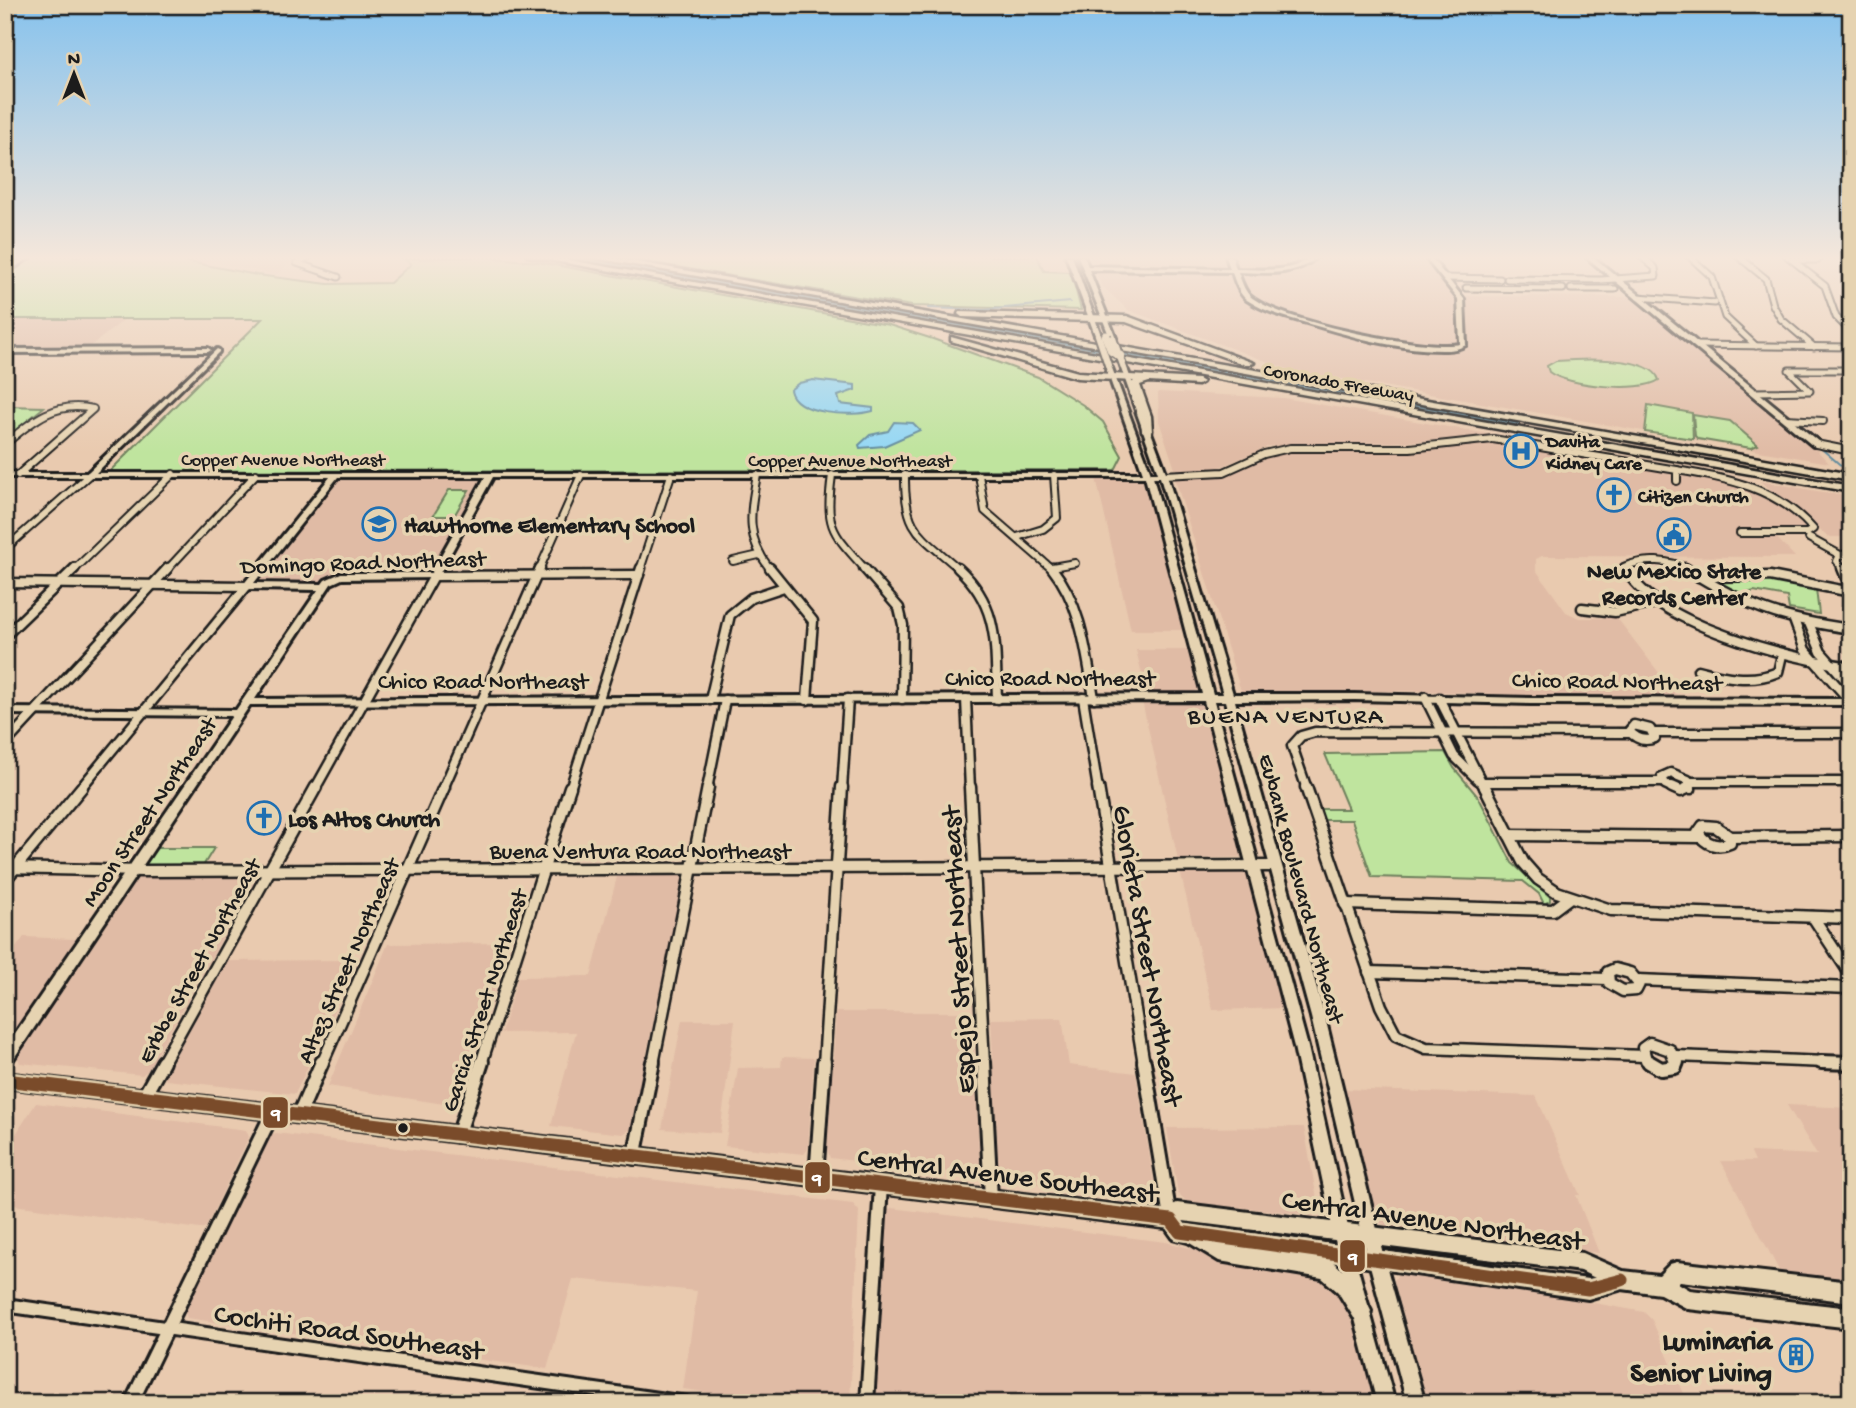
<svg xmlns="http://www.w3.org/2000/svg" width="1856" height="1408" viewBox="0 0 1856 1408" font-family="'Gochi Hand',sans-serif">
<style>
.built{fill:#e0bba5}
.green{fill:#bfe49e;stroke:#6e805d;stroke-width:2}
.water{fill:#93d7f5;stroke:#638c9e;stroke-width:2}
.lines{fill:none;stroke-linecap:round;stroke-linejoin:round}
.stream{stroke:#638c9e;stroke-width:2}
.street-far4-casing{stroke:#1c1c1c;stroke-width:9}
.street-far3-casing{stroke:#1c1c1c;stroke-width:10}
.street-far2-casing{stroke:#1c1c1c;stroke-width:13}
.street-far1-casing{stroke:#1c1c1c;stroke-width:15}
.street-casing{stroke:#1c1c1c;stroke-width:18}
.secondary-casing{stroke:#1c1c1c;stroke-width:6}
.primary-casing{stroke:#1c1c1c;stroke-width:6}
.highway-casing{stroke:#1c1c1c;stroke-width:5}
.street-far4{stroke:#e6d3b1;stroke-width:5}
.street-far3{stroke:#e6d3b1;stroke-width:6}
.street-far2{stroke:#e6d3b1;stroke-width:8}
.street-far1{stroke:#e6d3b1;stroke-width:10}
.street{stroke:#e6d3b1;stroke-width:12}
.secondary{fill:#e6d3b1;fill-rule:evenodd}
.primary{fill:#e6d3b1;fill-rule:evenodd}
.highway{fill:#e6d3b1;fill-rule:evenodd}
.secondary-bridge-casing{stroke:#1c1c1c;stroke-width:10;stroke-linecap:butt}
.highway-bridge-casing{stroke:#1c1c1c;stroke-width:12;stroke-linecap:butt}
.secondary-bridge{stroke:#e6d3b1;stroke-width:6}
.highway-bridge{stroke:#e6d3b1;stroke-width:9}
.bus-1-casing{stroke:#e6d3b1;stroke-width:18}
.bus-1{stroke:#7a4b2a;stroke-width:13}
.bus-dot{fill:#1c1c1c;stroke:#e6d3b1;stroke-width:2.5}
.labels{text-anchor:middle;stroke-width:7;stroke-linejoin:round;paint-order:stroke}
.far-street-label{font-size:19px;fill:#1c1c1c;stroke:#e6d3b1}
.far-poi-label{font-size:19px;font-weight:bold;fill:#1c1c1c;stroke:#e6d3b1;text-anchor:start}
.poi-label{font-size:23px;font-weight:bold;fill:#1c1c1c;stroke:#e6d3b1;text-anchor:start}
.street-label{font-size:23px;fill:#1c1c1c;stroke:#e6d3b1}
.neighbourhood-label{font-size:24px;letter-spacing:2px;fill:#1c1c1c;stroke:#e6d3b1}
.near-street-label{font-size:28px;fill:#1c1c1c;stroke:#e6d3b1}
.near-poi-label{font-size:28px;font-weight:bold;fill:#1c1c1c;stroke:#e6d3b1;text-anchor:end}
.line-badge{stroke:#e6d3b1;stroke-width:2.5}
.badge-label{font-size:19px;text-anchor:middle;font-weight:bold;fill:#fff}
</style>
<rect width="100%" height="100%" fill="#e9caaf"/>
<filter id="ink" filterUnits="userSpaceOnUse"><feTurbulence type="fractalNoise" baseFrequency=".0143" numOctaves="2"/><feDisplacementMap in="SourceGraphic" scale="14" xChannelSelector="R" yChannelSelector="G"/><feConvolveMatrix kernelMatrix="1 2 1 2 8 2 1 2 1" color-interpolation-filters="sRGB"/></filter>
<g filter="url(#ink)">
<g class="built">
<path d="M160,256H298L276,275L209,261L198,265Z"/>
<path d="M1090,256H1424L1455,296L1633,297L1808,441L1829,463L1290,370L1128,310L1101,285Z"/>
<path d="M5,319H125L86,350H5Z"/>
<path d="M1158,392L1284,398L1494,435L1451,440L1269,446L1223,466L1201,470L1175,469L1159,421Z"/>
<path d="M1499,442L1755,489L1774,498L1815,537H1776L1795,557L1542,556L1536,559V570L1566,612L1579,618H1617L1676,695L1564,697L1426,691H1241L1175,479L1225,476L1271,456L1294,452L1417,451Z"/>
<path d="M339,476H486L429,572L335,574L323,582H254Z"/>
<path d="M1096,478L1143,480L1184,630H1131Z"/>
<path d="M1760,481L1851,497V537H1828Z"/>
<path d="M1136,650H1189L1199,689L1192,693L1147,694Z"/>
<path d="M1142,701H1194L1203,704L1242,857L1178,859Z"/>
<path d="M1180,871H1241L1248,875L1285,1008L1213,1010Z"/>
<path d="M618,873H680L684,876L631,1129L623,1134L551,1126L576,1032L501,1033L518,977L591,976Z"/>
<path d="M142,876L253,875L256,878L148,1070L142,1075L20,1063L17,1056L135,880Z"/>
<path d="M24,937L76,939L5,1045V962Z"/>
<path d="M509,943L457,1106L328,1086L388,944Z"/>
<path d="M358,960L295,1094L166,1080L164,1077L227,961Z"/>
<path d="M836,1012H972L980,1166L975,1175L830,1158L827,1149Z"/>
<path d="M1062,1018L1069,1065L1136,1073L1154,1183L1151,1196L1010,1181L999,1174L991,1019Z"/>
<path d="M682,1020H735L720,1133L662,1129Z"/>
<path d="M782,1057L814,1058L808,1149L804,1154L725,1146L738,1068L781,1067Z"/>
<path d="M1343,1089L1536,1096L1580,1195H1576L1599,1253L1390,1227L1380,1223L1372,1210Z"/>
<path d="M36,1103L246,1130L249,1137L206,1227L200,1229L5,1204V1151Z"/>
<path d="M1787,1105L1851,1108V1282L1781,1274L1721,1161H1755L1751,1152L1817,1155Z"/>
<path d="M1304,1127L1318,1205L1314,1215L1187,1202L1178,1193L1167,1128Z"/>
<path d="M276,1133L853,1204L859,1211L850,1403H789L683,1389L697,1291L573,1279L547,1369L187,1318L185,1312L219,1241L270,1135Z"/>
<path d="M891,1208L1166,1242L1217,1255L1324,1274L1350,1306L1375,1403H874L884,1213Z"/>
<path d="M1407,1273L1535,1289L1561,1297L1644,1312L1652,1320L1688,1403H1428L1394,1281L1398,1274Z"/>
</g>
<g class="green">
<path d="M35,256H159L257,275L328,284L390,283L411,264L404,259L486,257L538,262L889,325L933,339L1038,377L1083,405L1103,422L1122,456L1115,470L110,471L262,319H5V275Z"/>
<path d="M612,256H1037L1044,271L1071,272L1081,310L912,306Z"/>
<path d="M1556,361C1579,359 1652,355 1659,380C1641,393 1567,386 1549,372L1547,366Z"/>
<path d="M1648,405L1692,413L1693,439L1645,432Z"/>
<path d="M5,406L44,407L5,439Z"/>
<path d="M1693,415L1730,421L1758,445L1751,448L1698,439L1695,436Z"/>
<path d="M449,490H469L454,516H433Z"/>
<path d="M1721,580H1767L1816,589L1819,614L1789,609L1787,597L1754,591L1741,595L1718,582Z"/>
<path d="M1445,752L1454,768L1479,798L1512,863L1550,897V901L1544,904L1539,894L1523,881L1372,877L1352,820H1321L1317,809H1348L1325,754Z"/>
<path d="M154,848H214L203,866H144Z"/>
</g>
<g class="water">
<path d="M813,380L855,385V390L838,396L840,404L873,408V411C853,417 795,415 790,390L799,383Z"/>
<path d="M894,422L913,423L920,430L884,446L860,448L859,445L870,435L888,431Z"/>
</g>
<g class="lines">
<g class="stream">
<path d="M565,256L1111,352"/>
<path d="M928,308L984,310L1070,302"/>
<path d="M1121,354L1518,424"/>
<path d="M1817,445L1844,468"/>
</g>
<defs>
<g id="street-far4">
<path d="M309,256L297,263L338,277"/>
<path d="M1689,256L1712,277L1725,317L1756,346"/>
<path d="M1738,256L1766,279L1773,305L1781,319L1814,347"/>
<path d="M1787,256L1825,286L1836,317L1851,332"/>
<path d="M1793,260H1818"/>
<path d="M1445,278L1500,279"/>
<path d="M1507,279L1601,280L1656,276L1655,268L1641,256"/>
<path d="M1466,288L1563,289"/>
<path d="M1571,289H1615"/>
<path d="M1638,297L1715,303"/>
<path d="M1696,345L1851,347"/>
<path d="M1754,392L1810,391L1789,370H1851"/>
</g>
<g id="street-far3">
<path d="M1786,419L1823,421"/>
<path d="M5,444C32,421 56,400 93,409L18,475"/>
<path d="M1816,444L1851,451"/>
<path d="M1677,470C1729,479 1776,487 1813,529L1807,533H1740"/>
<path d="M757,475C750,513 745,538 771,570"/>
<path d="M832,475C825,528 831,531 866,570"/>
<path d="M905,475C904,532 920,534 960,570"/>
<path d="M979,475L985,511L1053,570"/>
<path d="M1163,475L1224,472L1264,454L1290,448H1410L1493,439L1677,470V481"/>
<path d="M1017,537L1043,529L1057,518L1054,475"/>
<path d="M1809,538L1840,555"/>
<path d="M5,549L89,475"/>
<path d="M733,561L759,555"/>
<path d="M1052,567L1075,563"/>
<path d="M74,570L173,474"/>
<path d="M167,570L256,474"/>
<path d="M539,570L581,475"/>
<path d="M640,570L671,475"/>
<path d="M1625,570L1624,567C1643,558 1670,559 1688,570"/>
<path d="M1844,570L1837,561L1840,555L1851,554"/>
</g>
<g id="street-far2">
<path d="M770,568L813,621L807,700"/>
<path d="M864,568L899,608L903,625L902,699"/>
<path d="M958,568C1000,606 995,647 997,699"/>
<path d="M1052,568C1082,606 1086,652 1094,698"/>
<path d="M1625,568C1656,626 1790,658 1851,667"/>
<path d="M1685,568C1747,607 1779,619 1851,629"/>
<path d="M1842,568L1851,590"/>
<path d="M1699,577L1770,576L1851,592"/>
<path d="M5,583L247,586"/>
<path d="M1582,608L1615,612L1660,602"/>
<path d="M1794,620L1805,650L1851,702"/>
<path d="M1809,623L1821,652L1851,686"/>
<path d="M5,636L75,568"/>
<path d="M1698,670C1724,677 1752,683 1778,672L1782,655"/>
<path d="M1425,697L1454,756L1478,780"/>
<path d="M1083,698L1098,789"/>
<path d="M1439,698L1485,789"/>
<path d="M966,699L970,789"/>
<path d="M710,700L730,615L751,598L784,587"/>
<path d="M1634,725L1650,729L1655,738C1645,742 1636,739 1629,731Z"/>
<path d="M1655,733H1851"/>
<path d="M5,744L168,568"/>
<path d="M1481,782H1663"/>
<path d="M1691,782H1851"/>
<path d="M80,789L247,586"/>
<path d="M315,789L434,576L639,575"/>
<path d="M443,789L540,568"/>
<path d="M570,789L641,568"/>
<path d="M707,789L725,700"/>
<path d="M842,789L848,699"/>
<path d="M1307,789L1292,746L1301,736L1315,732L1630,733"/>
<path d="M1676,789L1665,784L1662,777L1671,773L1688,780L1691,789"/>
</g>
<g id="street-far1">
<path d="M970,787L984,1064"/>
<path d="M1098,787L1144,1064"/>
<path d="M1306,787L1381,1006L1396,1035L1426,1048L1644,1056"/>
<path d="M1485,787L1523,862L1538,879L1557,892L1611,910L1851,918"/>
<path d="M1672,787L1681,791L1690,787"/>
<path d="M1703,826L1716,827L1730,837V843C1717,849 1706,844 1698,833Z"/>
<path d="M1509,835L1700,837"/>
<path d="M1730,837L1851,836"/>
<path d="M5,868L142,871L1275,866"/>
<path d="M5,880L82,787"/>
<path d="M1345,904L1553,910L1569,898"/>
<path d="M1813,917L1851,975"/>
<path d="M1615,969L1630,973L1639,984L1636,990L1623,991L1609,983L1608,972Z"/>
<path d="M1369,972L1607,979"/>
<path d="M1637,980L1851,988"/>
<path d="M1676,1056L1851,1063"/>
<path d="M162,1064L316,787"/>
<path d="M322,1064L444,787"/>
<path d="M481,1064L570,787"/>
<path d="M653,1064L708,787"/>
<path d="M824,1064L842,787"/>
<path d="M1652,1064L1646,1060L1643,1048L1650,1043L1670,1050L1676,1064"/>
</g>
<g id="street">
<path d="M984,1062L991,1199"/>
<path d="M1144,1062L1170,1217"/>
<path d="M1649,1062L1661,1069L1675,1067L1677,1062"/>
<path d="M1821,1062L1851,1063"/>
<path d="M143,1098L163,1062"/>
<path d="M299,1115L322,1062"/>
<path d="M458,1136L482,1062"/>
<path d="M634,1158L653,1062"/>
<path d="M816,1178L824,1062"/>
<path d="M5,1305L686,1403"/>
<path d="M131,1403L273,1112"/>
<path d="M867,1403L881,1186"/>
</g>
<g id="secondary">
<path d="M25,256H32L5,274V269Z"/>
<path d="M1066,256H1072L1101,335L1100,336L1095,335Z"/>
<path d="M1078,256H1084L1088,266L1230,269L1226,256H1232L1236,269C1261,269 1292,274 1311,256H1318C1297,277 1265,273 1238,272C1241,280 1244,290 1250,296C1278,321 1423,351 1460,344L1458,299L1424,256H1430L1464,299L1466,345C1461,348 1453,350 1446,350C1400,351 1346,335 1303,322C1285,317 1263,311 1247,300C1239,294 1235,282 1232,272L1089,270L1116,338L1113,340L1110,338Z"/>
<path d="M1585,256H1592L1819,442V446H1813Z"/>
<path d="M5,349L208,348L211,350L208,352L5,353Z"/>
<path d="M217,349L219,350V352L96,473H1143L1106,368L1109,366L1112,368L1151,473H1158L1122,371L1125,369L1128,371L1167,475L1233,694H1355L1532,698L1851,699V705L1532,704L1355,700L1235,701L1325,1017L1384,1258L1425,1403H1407L1368,1258L1311,1017L1225,701H1214L1308,1047L1354,1254L1395,1403H1377L1338,1254L1294,1047L1204,701L250,705L10,1064L5,1066V1048L232,716L5,714V708L236,710L318,590L247,589L242,586L330,477H5V473H87ZM338,477H485L431,573H341L325,580L322,584L254,583ZM493,477H1145L1202,694L255,699L331,584L342,579L437,578ZM1153,477H1160L1223,694H1213Z"/>
</g>
<path id="primary" d="M5,1073L1167,1211L1170,1206L1177,1203L1582,1253L1623,1271L1659,1275L1670,1264L1677,1262L1851,1282V1302L1680,1281L1678,1283L1690,1290L1851,1308V1328L1688,1309L1660,1294L1622,1289L1588,1299L1333,1262C1350,1276 1362,1291 1371,1311L1368,1318L1361,1321L1354,1318L1338,1292L1322,1278L1219,1261L1188,1242L1173,1238L1166,1228L5,1087ZM1183,1221L1581,1271L1595,1278L1588,1279L1185,1224Z"/>
<g id="highway">
<path d="M527,256H546L1851,486V492Z"/>
<path d="M584,256H603L1851,474V480Z"/>
<path d="M959,312L1127,316L1254,363L1246,365L1126,322L962,317L958,314Z"/>
<path d="M951,337L1078,372L1198,379L1203,382L1198,385L1149,382L1140,385L1151,416L1152,431L1147,434L1142,431L1141,416L1130,384L1134,381L1077,378L951,341Z"/>
</g>
</defs>
<use href="#street-far4" class="street-far4-casing"/>
<use href="#street-far3" class="street-far3-casing"/>
<use href="#street-far2" class="street-far2-casing"/>
<use href="#street-far1" class="street-far1-casing"/>
<use href="#street" class="street-casing"/>
<use href="#secondary" class="secondary-casing"/>
<use href="#primary" class="primary-casing"/>
<use href="#highway" class="highway-casing"/>
<use href="#street-far4" class="street-far4"/>
<use href="#street-far3" class="street-far3"/>
<use href="#street-far2" class="street-far2"/>
<use href="#street-far1" class="street-far1"/>
<use href="#street" class="street"/>
<use href="#secondary" class="secondary"/>
<use href="#primary" class="primary"/>
<use href="#highway" class="highway"/>
<defs>
<g id="secondary-bridge">
<path d="M1098,335L1109,368"/>
<path d="M1113,338L1125,371"/>
</g>
<path id="highway-bridge" d="M1106,336L1112,351L1120,356"/>
</defs>
<use href="#secondary-bridge" class="secondary-bridge-casing"/>
<use href="#highway-bridge" class="highway-bridge-casing"/>
<use href="#secondary-bridge" class="secondary-bridge"/>
<use href="#highway-bridge" class="highway-bridge"/>
<defs>
<path id="bus-1" d="M5,1080L1171,1220L1180,1232L1588,1289L1622,1280"/>
</defs>
<use href="#bus-1" class="bus-1-casing"/>
<use href="#bus-1" class="bus-1"/>
</g>
</g>
<linearGradient id="sky" x2="0" y2="1"><stop stop-color="#86c2ed"/><stop offset="0.57" stop-color="#f5e7db"/><stop offset="1" stop-color="#f5e7db" stop-opacity="0"/></linearGradient>
<rect width="1856" height="453" fill="url(#sky)"/>
<defs>
<symbol id="hospital-ring" viewBox="-11 -11 22 22"><circle r="9.5" fill="#e6d3b1" stroke="#1f6fb2" stroke-width="1.5"/><path d="M-5-5h3v3.5h4V-5h3V5h-3V1.5h-4V5h-3Z" fill="#1f6fb2"/></symbol>
<symbol id="church-ring" viewBox="-11 -11 22 22"><circle r="9.5" fill="#e6d3b1" stroke="#1f6fb2" stroke-width="1.5"/><path d="M-1.2-6h2.4v3.5h3.3v2.4h-3.3V6h-2.4V-.1h-3.3v-2.4h3.3Z" fill="#1f6fb2"/></symbol>
<symbol id="school-ring" viewBox="-11 -11 22 22"><circle r="9.5" fill="#e6d3b1" stroke="#1f6fb2" stroke-width="1.5"/><path d="M0-5L7-2L0 1L-7-2ZM-4 1L0 2.5L4 1V4Q0 6-4 4Z" fill="#1f6fb2"/></symbol>
<symbol id="civic-ring" viewBox="-11 -11 22 22"><circle r="9.5" fill="#e6d3b1" stroke="#1f6fb2" stroke-width="1.5"/><path d="M-.6-6.5H3V-4.5H.6V-3L4-1V1h2V6H-6V1h2V-1L-.6-3ZM-1.2 2.5V6h2.4V2.5Z" fill="#1f6fb2"/></symbol>
<symbol id="building-ring" viewBox="-11 -11 22 22"><circle r="9.5" fill="#e6d3b1" stroke="#1f6fb2" stroke-width="1.5"/><path d="M-4-6H4V6H1V3H-1V6H-4ZM-2.5-4.3h1.7v1.8h-1.7ZM.8-4.3h1.7v1.8H.8ZM-2.5-1h1.7V.8h-1.7ZM.8-1h1.7V.8H.8Z" fill="#1f6fb2"/></symbol>
</defs>
<g fill-rule="evenodd">
<use href="#hospital-ring" x="1502" y="432" width="38" height="38"/>
<use href="#church-ring" x="1595" y="476" width="38" height="38"/>
<use href="#school-ring" x="360" y="505" width="38" height="38"/>
<use href="#civic-ring" x="1655" y="516" width="38" height="38"/>
<use href="#church-ring" x="245" y="799" width="38" height="38"/>
<use href="#building-ring" x="1777" y="1336" width="38" height="38"/>
</g>
<circle class="bus-dot" cx="403" cy="1128" r="6"/>
<g class="labels">
<g class="far-street-label">
<text transform="translate(1339 381) rotate(10)" y="7">Coronado Freeway</text>
<text x="283" y="465">Copper Avenue Northeast</text>
<text x="850" y="466">Copper Avenue Northeast</text>
</g>
<g class="far-poi-label">
<text x="1546" y="447">Davita<tspan x="1546" dy="22">Kidney Care</tspan></text>
<text x="1638" y="502">Citizen Church</text>
</g>
<g class="poi-label">
<text x="404" y="532">Hawthorne Elementary School</text>
<text x="1674" y="578" text-anchor="middle">New Mexico State<tspan x="1674" dy="26">Records Center</tspan></text>
<text x="288" y="826">Los Altos Church</text>
</g>
<g class="street-label">
<text transform="translate(363 561) rotate(-2)" y="8">Domingo Road Northeast</text>
<text x="1050" y="685">Chico Road Northeast</text>
<text x="483" y="688">Chico Road Northeast</text>
<text transform="translate(1617 680) rotate(1)" y="8">Chico Road Northeast</text>
<text transform="translate(148 811) rotate(-56)" y="8">Moon Street Northeast</text>
<text x="640" y="858">Buena Ventura Road Northeast</text>
<text transform="translate(1303 888) rotate(75)" y="8">Eubank Boulevard Northeast</text>
<text transform="translate(198 960) rotate(-61)" y="8">Erbbe Street Northeast</text>
<text transform="translate(347 960) rotate(-66)" y="8">Altez Street Northeast</text>
<text transform="translate(483 1000) rotate(-72)" y="8">Garcia Street Northeast</text>
</g>
<g class="neighbourhood-label">
<text x="1286" y="723">BUENA VENTURA</text>
</g>
<g class="near-street-label">
<text transform="translate(956 950) rotate(-93)" y="10">Espejo Street Northeast</text>
<text transform="translate(1150 955) rotate(80)" y="10">Glorieta Street Northeast</text>
<text transform="translate(1008 1173) rotate(7)" y="10">Central Avenue Southeast</text>
<text transform="translate(1433 1218) rotate(8)" y="10">Central Avenue Northeast</text>
<text transform="translate(349 1330) rotate(8)" y="10">Cochiti Road Southeast</text>
</g>
<g class="near-poi-label">
<text x="1772" y="1349">Luminaria<tspan x="1772" dy="32">Senior Living</tspan></text>
</g>
</g>
<g class="line-badge">
<rect x="262" y="1096" width="27" height="33" rx="7" fill="#7a4b2a"/>
<rect x="804" y="1161" width="27" height="33" rx="7" fill="#7a4b2a"/>
<rect x="1339" y="1239" width="27" height="34" rx="7" fill="#7a4b2a"/>
</g>
<g class="badge-label">
<text x="276" y="1119">9</text>
<text x="817" y="1184">9</text>
<text x="1353" y="1263">9</text>
</g>
<rect width="1856" height="1408" fill="none" stroke="#e6d3b1" stroke-width="28"/>
<rect x="14" y="14" width="1828" height="1380" fill="none" stroke="#1c1c1c" stroke-width="2.5" filter="url(#ink)"/>
<g transform="translate(74 74)" stroke="#e6d3b1" stroke-width="5" paint-order="stroke">
<path d="M0-5L12 26L0 18L-12 26Z" fill="#1c1c1c"/>
<text y="-10" font-size="19" font-weight="bold" text-anchor="middle" fill="#1c1c1c">N</text>
</g>
</svg>
